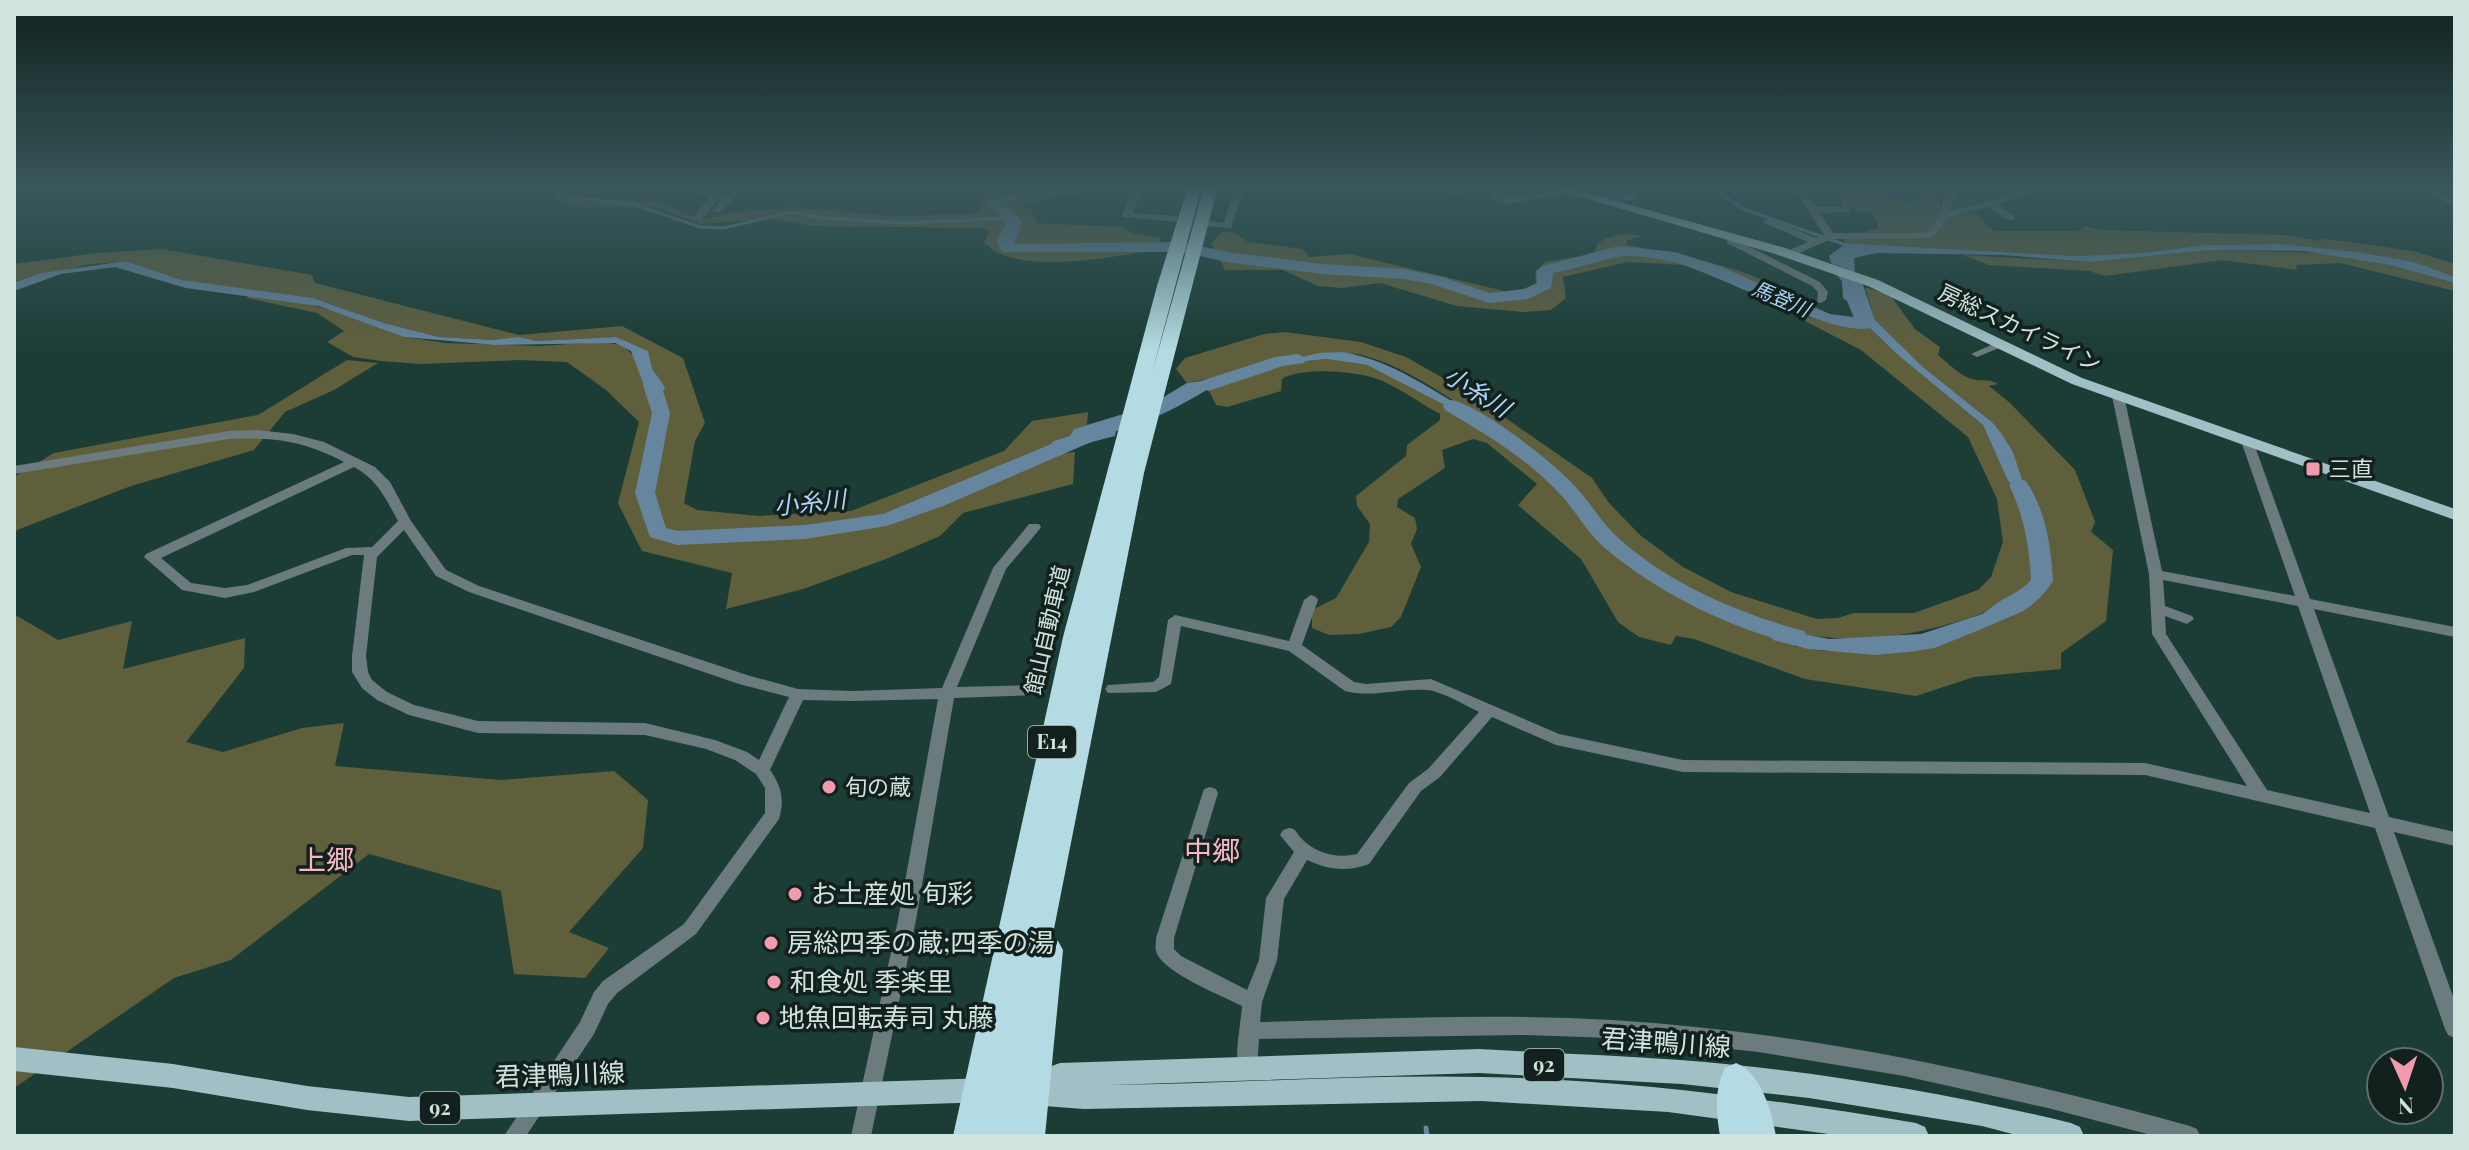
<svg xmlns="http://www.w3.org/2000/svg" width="2469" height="1150" viewBox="0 0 2469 1150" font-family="'Playfair Display','Noto Sans JP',serif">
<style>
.forest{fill:#605f3c;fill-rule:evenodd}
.water{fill:#66859f}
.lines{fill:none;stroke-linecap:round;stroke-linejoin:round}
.stream-far1{stroke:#66859f;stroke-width:3}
.stream{stroke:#66859f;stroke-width:5}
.river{fill:#66859f;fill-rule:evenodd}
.minor{fill:#6c7b7e;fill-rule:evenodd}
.major{fill:#a0c0c6;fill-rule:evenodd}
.highway{fill:#b4dbe3;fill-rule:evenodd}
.poi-dot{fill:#f29aae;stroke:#12211d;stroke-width:3}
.labels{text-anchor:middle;stroke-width:7;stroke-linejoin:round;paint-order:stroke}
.far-water-label{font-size:20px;font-style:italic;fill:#acd5f9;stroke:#12211d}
.shield{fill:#12211d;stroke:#98a9a4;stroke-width:2}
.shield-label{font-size:20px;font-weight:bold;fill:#d1e3de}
.street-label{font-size:22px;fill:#d1e3de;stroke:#12211d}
.poi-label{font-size:22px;fill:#d1e3de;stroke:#12211d;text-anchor:start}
.water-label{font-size:24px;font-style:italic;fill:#acd5f9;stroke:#12211d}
.near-poi-label{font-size:26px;fill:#d1e3de;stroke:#12211d;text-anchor:start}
.near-street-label{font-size:26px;fill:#d1e3de;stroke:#12211d}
.near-neighbourhood-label{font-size:28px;fill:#f9b6c5;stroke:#12211d}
</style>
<rect width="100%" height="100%" fill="#1b3d35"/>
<g class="forest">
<path d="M1001,190H1115L1118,191L1051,197L1023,205L1031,210L1037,223L1124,227L1132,233L1161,238L1154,250C1112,257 1014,277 984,242L989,232L984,228L814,226L770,219L699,224L657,207L590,208L571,206L553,197L565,191L576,196L663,203L701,220L735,212L794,207L890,216L974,214L979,211L983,196Z"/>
<path d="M1885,190L1881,198L1913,202L1927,195L1940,201L1941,217L1974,213L1994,231H2077L2085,226L2100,230L2284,235L2322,241L2320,238L2413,251L2455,264V277L2415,262L2358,252L2280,244L2206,245L2142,253L2076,256L1846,243L1843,239L1879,228L1872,213L1842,207V197L1831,191Z"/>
<path d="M1222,232H1233L1248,242L1303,249L1309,257L1349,254L1521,295L1537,288L1535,274L1545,262L1594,254L1598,243C1611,235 1625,232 1641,236L1626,241L1627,245C1662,251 1777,272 1795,302L1745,279L1705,266L1627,262L1563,277L1566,298L1551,310L1523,312L1457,306L1380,283L1342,288L1318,286L1283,270H1225L1211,244Z"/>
<path d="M162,249L312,275L315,283L519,335L622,326L683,358L705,423L695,441L684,503L697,510L759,516L851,511L1004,451L1032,421L1088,412L1087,425L1074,429L1071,436L1053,441L1049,448L1050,455L1075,452L1073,484L963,513L940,536L886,559L803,589L726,609L732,573L642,551L618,503L639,422L606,390L567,362L520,360L420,364L381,361L353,357L327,342L344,331L317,313L247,298L254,289L244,291L182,280L126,261L85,265L14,286V264L96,253ZM291,300L325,302L384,323L439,337L494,340L518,338L536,341L616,337C651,365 654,363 656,409L634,356L622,345L602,342L539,346L447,343L404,337L336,311Z"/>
<path d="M2211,250L2331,253L2390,265L2455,283V291L2340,263L2296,265L2297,270L2223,260L2105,276L2089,271L1989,265L1963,255L2090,262Z"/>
<path d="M1865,287L1890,295L1915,329L1940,347L1938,355C1948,363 1959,375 1972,379C1982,382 1988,378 1998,384L1989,386L2009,402L2075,470L2095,522L2091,532L2113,550L2106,621L2061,653V669L1974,677L1916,696L1805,679L1694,639L1676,636L1671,645L1639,637L1618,622L1581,559L1518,505L1537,484L1487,443L1473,439L1442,450L1445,468L1398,499L1397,507L1415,518L1417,529L1411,544L1421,567L1401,617L1391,627L1359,634L1329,635L1312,628V610L1336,598L1369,542L1370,524L1357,506L1356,496L1406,456L1407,445L1440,420V414C1419,403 1396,385 1374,378C1353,371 1300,367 1282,379L1281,391L1227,407L1216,405L1208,389L1214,386L1217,377L1187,383L1176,369L1185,358L1264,334L1285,332L1361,342L1406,357L1471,394L1592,478L1609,503L1640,535L1683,567L1731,592L1817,619L1838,618L1854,613H1914L1978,590L1991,577L2003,542L1997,499L1968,437L1861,350L1805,321L1807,317L1870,328L1899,356L1983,425L2007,479L2028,509L2025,483L2019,475L2013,452L1993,423L1923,367L1875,320ZM1318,353C1331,353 1345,352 1357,354C1400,363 1445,395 1481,419L1458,414L1436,398L1367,365L1326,359L1270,365ZM2021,599L2026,606L2019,613L1935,648L1824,651L1794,646L1789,631C1852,646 1909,637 1969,618C1987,613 2002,600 2021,599Z"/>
<path d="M347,360L378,363L334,390L285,412L254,450L131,486L17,530L14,537V477L54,453L258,415Z"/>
<path d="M14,614L58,640L132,621L123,669L245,638L244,668L186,742L223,752L302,728L344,723L335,766L501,780L614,771L648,800L643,848L569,932L609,948L585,978L514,974L501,891L369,854L231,960L174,978L14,1088Z"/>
</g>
<g class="water">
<path d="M1846,243L2076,256L2142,253L2206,245L2280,244L2358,252L2415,262L2455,277V283L2390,265L2304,251L2211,250L2090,262L2002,255L1876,253L1854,258L1855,272L1831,263L1829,256Z"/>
<path d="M126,261L182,280L313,298L384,323L439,337L494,340L518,337L536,341L616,337L648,351L652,369L665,387L660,398L661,413L649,396V390L643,383L631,351L615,343L495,345L404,337L319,306L186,288L115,267L61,274L14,291V283L42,273Z"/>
<path d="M1834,272L1862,282L1875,320L1923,367L1993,423L2001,433L2013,452L2032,510H2028L2007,479L1983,425L1899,356L1870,328L1856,323L1847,301L1843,298L1842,281Z"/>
<path d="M1342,352C1394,360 1437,394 1482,419L1478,422L1367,365L1326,359L1270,365L1318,353Z"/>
<path d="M1236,376C1208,387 1186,404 1158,416L1162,398L1187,383Z"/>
<path d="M1120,415L1115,436L1046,454L1053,441L1070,436L1074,429Z"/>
<path d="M2025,597L2030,600L2019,613L1977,631L1935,648L1909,652L1874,655L1808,649L1773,640L1766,631H1789L1829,639L1921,634L1982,614L2000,602Z"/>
</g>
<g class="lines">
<g class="stream-far1">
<path d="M548,190L567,198L633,204L700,227L724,228L792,212L823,218L905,223L1011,218"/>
<path d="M1717,190L1741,208L1846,245"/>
</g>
<path class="stream" d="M1426,1128L1427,1136"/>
<g class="river">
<path d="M1021,190H1044L1004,204L1022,221L1014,244L1180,242L1233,253L1323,264L1404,269L1442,277L1490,293L1524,289L1537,283L1536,271L1542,266L1619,246L1675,252L1719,266L1830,314L1869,319L1878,324C1852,349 1711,269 1672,262C1657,259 1633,254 1618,257C1596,261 1575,269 1553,273L1551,288L1528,299L1489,303L1432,284L1404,279L1323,274L1233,263L1180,252H1002L997,242L1006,222L987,202Z"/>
<path d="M1298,354L1307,359L1304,363L1283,366L1208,391L1199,385L1201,381L1275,357Z"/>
<path d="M652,379L661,385L670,413L655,493L666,528L678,531L805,525L883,514L1140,407L1147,405L1156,411L1154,415L943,506L887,526L805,539L677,545L650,537L635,493L652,413L643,385Z"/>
<path d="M1452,400C1484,408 1549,459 1572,483C1588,499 1599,519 1615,535C1667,583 1737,613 1804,631L1808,637L1804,643L1796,645C1727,626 1661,595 1606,549C1587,533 1576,511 1559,493C1527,458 1485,434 1445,410L1443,406L1445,402Z"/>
<path d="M2019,479L2026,481C2046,511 2051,546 2053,581C2041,600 2016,623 1992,616L1989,611C1997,599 2018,595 2031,580C2029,545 2024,516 2009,485Z"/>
</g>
<g class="minor">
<path d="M14,190H22L14,194Z"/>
<path d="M693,190H705L714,193L718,190H727L722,196L724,197L731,190H741L720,213L712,211L721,201L717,200L702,219L699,220L694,217L709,197Z"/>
<path d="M1132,190H1141L1133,213L1177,216L1182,219L1177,222L1124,217L1122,215Z"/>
<path d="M1234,190H1244L1231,228L1206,226L1204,224L1209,221L1224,223Z"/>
<path d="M1453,190H1462L1459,195L1456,196L1451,193Z"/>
<path d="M1498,190L1503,193L1501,197L1506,198L1558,190L1573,191L1568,194L1505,204L1491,198L1495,191Z"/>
<path d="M1795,190H1804L1816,207H1850V211L1847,212L1820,213L1833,233H1927C1938,223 1941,209 1945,195L1942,190H1951L1955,195L1950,211L2028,190H2043L1997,204L2014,216V220H2008L1988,207L1947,218L1932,238L1832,239L1789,257L1784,254L1785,252L1808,242L1764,223V219H1770L1816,238L1824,235Z"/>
<path d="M2425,190H2436L2455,200V207Z"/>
<path d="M1609,193L1632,194L1637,197L1632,200L1611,199L1601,203L1596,200Z"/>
<path d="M1728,235H1736V240L1820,282L1828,292L1826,300L1821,303L1817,302L1818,292L1812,286L1727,243Z"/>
<path d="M2000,341L2004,342V346L1977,357L1971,354Z"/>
<path d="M2118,392L2124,396L2162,571L2295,596L2241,441L2247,437L2253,441L2310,599L2455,627V637L2314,609L2389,817L2455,832V846L2394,832L2455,1002V1038L2448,1035L2445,1029L2375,828L2145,775L1683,772L1556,745L1492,717L1440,777L1421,791L1369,864C1347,872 1329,870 1307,860L1284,899L1277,960L1262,1002L1260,1022C1377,1019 1495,1013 1612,1020C1809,1032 2001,1074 2190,1126L2197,1129L2200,1136H2155L2048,1108L1904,1076L1758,1052L1685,1044L1612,1038L1521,1035L1259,1039L1257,1067L1254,1073L1247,1076L1240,1073C1233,1058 1241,1024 1242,1006C1223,996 1161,972 1156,951C1155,947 1156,942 1156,938L1204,789L1210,787L1216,789L1218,793L1174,938V949L1181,956L1247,990L1259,960L1266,898L1294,852L1280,835L1283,830C1285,830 1287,828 1290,828C1296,829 1296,832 1300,837C1314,853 1336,859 1357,854L1409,783L1428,769L1479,712C1465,705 1441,691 1427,690C1399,688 1372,698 1345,691L1289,651L1181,626L1171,684L1156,692L1108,693L1105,689L1108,685L1153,682L1159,677L1168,620L1175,615L1289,641L1304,600L1311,595L1316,597L1318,600L1302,645L1354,682L1366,684L1431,679L1559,734L1683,760L2145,763L2247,786L2152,634L2149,574L2112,396ZM2163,580L2298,606L2370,813L2267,790L2166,634L2165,616L2187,624L2194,619L2192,616L2165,606Z"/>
<path d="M257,430L293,434L324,442L375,467L390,482L411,521L446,570L479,586L747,675L798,689L852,691L942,688L993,568L1029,524H1039L1041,527L1039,530L1006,569L957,687L1038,685L1043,686L1046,690L1043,694L1038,695L954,698L916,920L871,1136H851L898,920L938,699L852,701L803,700L770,770C781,785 785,800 779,819L696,934L617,993L608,1004L594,1034L526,1136H504L580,1022L594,992L603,981L684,924L765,813V788L756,774L735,760L706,749L645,735L478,733L409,715L377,700L362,688L352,672V656L364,555H352L254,592L225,598L182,590L144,557L146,554L344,462C303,441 275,437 229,439L14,474V466L229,431ZM354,467C377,479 386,499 398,521L372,547L346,548L247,585L225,588L191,583L161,558ZM404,530L436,576L469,592L739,684L789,697L759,760L747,752L715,740L645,723L478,721L414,705L387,692L372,680L368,672L366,656L377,557Z"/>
</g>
<g class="major">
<path d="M1558,190H1576L1782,247L1878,280L2082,378L2455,509V520L2072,384L1868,286L1772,253Z"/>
<path d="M14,1047L173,1064L307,1086L409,1097L988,1078L997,1081L1001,1090L997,1099L988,1102L409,1121L307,1110L173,1088L14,1071Z"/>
<path d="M1479,1049C1546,1053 1613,1055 1680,1060C1811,1070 1943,1092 2071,1123L2080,1127L2084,1136H2020L1982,1126L1809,1098L1682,1084L1479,1073L1108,1085C1233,1084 1358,1074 1483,1077C1629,1080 1772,1099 1916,1123L1925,1127L1929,1136H1843L1668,1112L1481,1101L1084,1109L1044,1106L1016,1100L1012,1091L1020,1077L1060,1063Z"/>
</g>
<g class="highway">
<path d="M1187,190H1201L1152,373L1203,190H1217L1144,473L1052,939L1058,941L1063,950L1045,1136H953L1063,637L1157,286Z"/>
<path d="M1736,1063C1762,1074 1771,1111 1776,1136H1720C1716,1111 1714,1091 1725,1068Z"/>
</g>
</g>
<linearGradient id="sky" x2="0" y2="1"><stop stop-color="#0f221d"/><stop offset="0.54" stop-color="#39575c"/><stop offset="1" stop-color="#39575c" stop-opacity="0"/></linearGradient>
<rect width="2469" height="351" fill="url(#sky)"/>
<g class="poi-dot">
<rect x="2305" y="461" width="16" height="16" rx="4"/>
<circle cx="829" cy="787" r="8"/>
<circle cx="795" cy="894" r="8"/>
<circle cx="771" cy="943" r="8"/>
<circle cx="774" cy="982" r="8"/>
<circle cx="763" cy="1018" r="8"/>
</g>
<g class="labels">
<g class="far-water-label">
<text transform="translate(1781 299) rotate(23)" y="7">馬登川</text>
</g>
<g class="shield">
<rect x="1028" y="726" width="48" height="32" rx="6"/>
<rect x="1524" y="1049" width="40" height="32" rx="6"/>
<rect x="420" y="1092" width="40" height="32" rx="6"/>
</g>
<g class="shield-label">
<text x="1052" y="749">E14</text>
<text x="1544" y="1072">92</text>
<text x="440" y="1115">92</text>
</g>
<g class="street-label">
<text transform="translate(2020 328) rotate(25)" y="8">房総スカイライン</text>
<text transform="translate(1047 630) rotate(-77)" y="8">館山自動車道</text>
</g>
<g class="poi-label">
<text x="2329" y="477">三直</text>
<text x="845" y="795">旬の蔵</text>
</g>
<g class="water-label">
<text transform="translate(1477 392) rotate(32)" y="8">小糸川</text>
<text transform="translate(810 503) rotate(-6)" y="8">小糸川</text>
</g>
<g class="near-poi-label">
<text x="811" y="903">お土産処 旬彩</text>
<text x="787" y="952">房総四季の蔵;四季の湯</text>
<text x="790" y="991">和食処 季楽里</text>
<text x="779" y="1027">地魚回転寿司 丸藤</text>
</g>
<g class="near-street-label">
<text transform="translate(1666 1043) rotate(4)" y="9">君津鴨川線</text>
<text transform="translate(560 1075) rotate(-2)" y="9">君津鴨川線</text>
</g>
<g class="near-neighbourhood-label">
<text x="1212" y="861">中郷</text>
<text x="326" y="870">上郷</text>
</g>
</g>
<rect width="2469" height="1150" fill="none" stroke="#d1e3de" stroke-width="32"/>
<g transform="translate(2405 1086) rotate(177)"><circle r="38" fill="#12211d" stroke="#5e6f6a" stroke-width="2"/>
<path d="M0-6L14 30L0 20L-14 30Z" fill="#f29aae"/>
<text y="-12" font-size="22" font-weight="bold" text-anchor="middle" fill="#d1e3de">N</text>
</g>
</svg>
